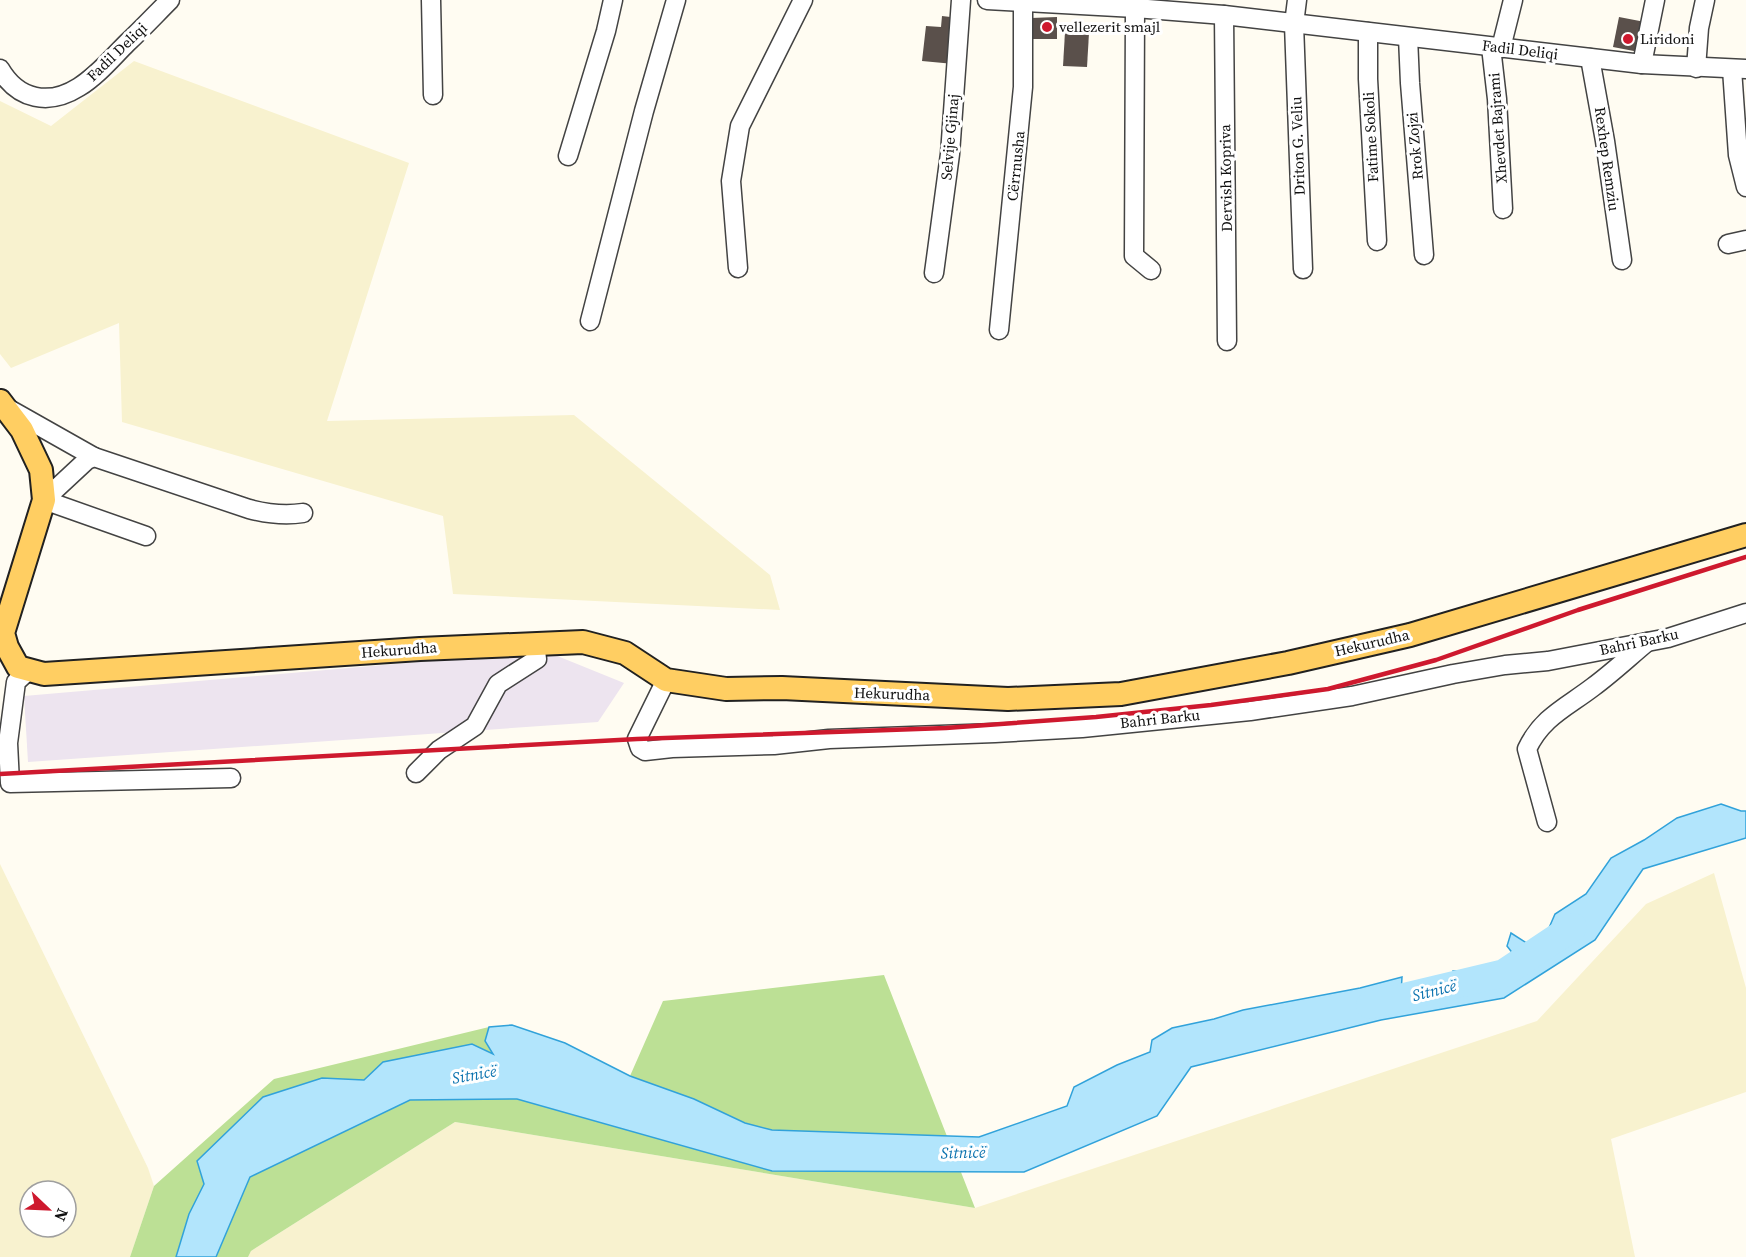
<svg xmlns="http://www.w3.org/2000/svg" width="1746" height="1257" viewBox="0 0 1746 1257" font-family="'Source Serif 4',serif">
<style>
.industrial{fill:#ede4ef}
.farmland{fill:#f8f2cf;fill-rule:evenodd}
.forest{fill:#bce095}
.water{fill:#b2e5fc;stroke:#31a2da;stroke-width:1.5}
.lines{fill:none;stroke-linecap:round;stroke-linejoin:round}
.river{stroke:#b2e5fc;stroke-width:28}
.building{fill:#5a504b}
.minor-casing{stroke:#434343;stroke-width:21}
.major-casing{stroke:#212121;stroke-width:26}
.minor{stroke:#fff;stroke-width:18}
.major{stroke:#ffce62;stroke-width:22}
.rail{stroke:#ce192e;stroke-width:4.5}
.poi-dot{fill:#ce192e;stroke:#fff;stroke-width:2}
.labels{text-anchor:middle;stroke-width:6;stroke-linejoin:round;paint-order:stroke}
.poi-label{font-size:15px;fill:#101010;stroke:#fff;text-anchor:start}
.street-label{font-size:15px;fill:#101010;stroke:#fff}
.water-label{font-size:16px;font-style:italic;fill:#0c73af;stroke:#fff}
</style>
<rect width="100%" height="100%" fill="#fffcf2"/>
<path class="industrial" d="M545,651L624,683L598,722L28,762L24,696Z"/>
<g class="farmland">
<path d="M134,61L409,163L327,421L574,415L770,575L780,610L453,594L443,516L122,422L119,323L11,368L0,354V101L51,126Z"/>
<path d="M0,864L148,1168L154,1186L130,1257H0ZM30,1191H66V1227H30Z"/>
<path d="M1714,873L1746,988V1092L1611,1139L1635,1257H248L251,1251L455,1122L975,1208L1537,1021L1646,904Z"/>
</g>
<path class="forest" d="M884,975L975,1208L455,1122L251,1251L248,1257H130L154,1186L274,1079L489,1027L512,1025L565,1043L630,1076L663,1001Z"/>
<path class="water" d="M1721,804L1741,811H1746V838L1643,869L1595,940L1504,998L1381,1020L1191,1067L1157,1116L1024,1172L772,1171L517,1099L410,1100L250,1177L216,1257H176L189,1214L204,1184L197,1161L263,1097L322,1078L364,1080L383,1062L472,1044L493,1054L485,1041L489,1027L512,1025L565,1043L630,1076L694,1099L745,1123L772,1130L979,1137L1067,1106L1074,1087L1117,1065L1150,1052L1152,1040L1172,1028L1214,1019L1243,1010L1360,988L1402,977L1401,994L1420,1003L1453,990V971L1488,972L1514,955L1507,946L1511,933L1539,951L1555,914L1586,894L1611,858L1644,840L1677,818Z"/>
<g class="lines">
<path class="river" d="M1370,1005L1504,973L1573,927"/>
</g>
<g class="building">
<path d="M942,16L959,18L954,64L922,61L926,26L941,27Z"/>
<path d="M1057,17V39H1032L1031,18Z"/>
<path d="M1619,17L1645,22L1639,52L1613,47Z"/>
<path d="M1065,32L1089,33L1087,67L1063,66Z"/>
</g>
<g class="lines">
<defs>
<g id="minor">
<path d="M431,0L433,95"/>
<path d="M987,0L1135,8L1224,15L1642,64L1746,69"/>
<path d="M1297,0L1294,24L1303,269"/>
<path d="M1135,8L1134,256L1151,270"/>
<path d="M1224,15L1227,341"/>
<path d="M1368,32V79L1377,241"/>
<path d="M1408,37L1410,83L1424,255"/>
<path d="M1491,47L1497,99L1503,209"/>
<path d="M1501,48L1513,0"/>
<path d="M1590,58L1605,141L1622,260"/>
<path d="M1642,64L1655,0"/>
<path d="M1696,68L1699,28L1705,0"/>
<path d="M0,69C18,100 49,106 79,87C97,76 112,58 127,43C142,29 156,14 170,0"/>
<path d="M1732,69L1738,155L1746,187"/>
<path d="M568,156L606,31L613,0"/>
<path d="M1728,244L1746,240"/>
<path d="M738,268L731,181L740,126L803,0"/>
<path d="M934,273L950,154L961,0"/>
<path d="M590,321L644,111L676,0"/>
<path d="M999,330L1023,87V2"/>
<path d="M9,409L94,457"/>
<path d="M146,536L44,500L87,460L94,457L249,509C268,514 284,516 303,513"/>
<path d="M29,670L16,682L8,743L10,783L231,778"/>
<path d="M666,680L637,739L640,748L645,751L672,748L774,745L829,739L995,733L1082,728L1250,711L1352,696L1453,674L1505,665L1548,661L1668,638L1746,613"/>
<path d="M416,773L439,750L475,726L498,684L537,659L535,643"/>
<path d="M1547,822L1527,749C1542,717 1567,707 1593,687C1612,673 1629,657 1647,642"/>
</g>
<path id="major" d="M0,401L22,430L41,470L44,500L3,633L7,647L18,667L44,674L420,649L583,642L625,653L666,680L726,689L782,688L1008,699L1121,694L1288,663L1410,635L1746,535"/>
</defs>
<use href="#minor" class="minor-casing"/>
<use href="#major" class="major-casing"/>
<use href="#minor" class="minor"/>
<use href="#major" class="major"/>
<path class="rail" d="M0,774L637,739L946,728L1096,717L1211,705L1328,689L1436,660L1578,610L1746,557"/>
</g>
<g class="poi-dot">
<circle cx="1047" cy="27" r="6"/>
<circle cx="1628" cy="39" r="6"/>
</g>
<g class="labels">
<g class="poi-label">
<text x="1059" y="32">vellezerit smajl</text>
<text x="1640" y="44">Liridoni</text>
</g>
<g class="street-label">
<text transform="translate(1520 50) rotate(7)" y="5">Fadil Deliqi</text>
<text transform="translate(117 52) rotate(-44)" y="5">Fadil Deliqi</text>
<text transform="translate(1498 128) rotate(-94)" y="5">Xhevdet Bajrami</text>
<text transform="translate(950 137) rotate(-85)" y="5">Selvije Gjinaj</text>
<text transform="translate(1371 137) rotate(-93)" y="5">Fatime Sokoli</text>
<text transform="translate(1298 146) rotate(-92)" y="5">Driton G. Veliu</text>
<text transform="translate(1415 146) rotate(-95)" y="5">Rrok Zojzi</text>
<text transform="translate(1607 159) rotate(82)" y="5">Rexhep Remziu</text>
<text transform="translate(1016 166) rotate(-84)" y="5">Cërrnusha</text>
<text transform="translate(1226 178) rotate(-91)" y="5">Dervish Kopriva</text>
<text transform="translate(1639 642) rotate(-12)" y="5">Bahri Barku</text>
<text transform="translate(1372 643) rotate(-13)" y="5">Hekurudha</text>
<text transform="translate(399 650) rotate(-4)" y="5">Hekurudha</text>
<text transform="translate(892 694) rotate(2)" y="5">Hekurudha</text>
<text transform="translate(1160 719) rotate(-6)" y="5">Bahri Barku</text>
</g>
<g class="water-label">
<text transform="translate(1434 990) rotate(-14)" y="6">Sitnicë</text>
<text transform="translate(474 1074) rotate(-10)" y="6">Sitnicë</text>
<text transform="translate(963 1152) rotate(-1)" y="6">Sitnicë</text>
</g>
</g>
<g transform="translate(48 1209) rotate(113)"><circle r="28" fill="#ffffff" stroke="#9f9f9f" stroke-width="1.5"/>
<path d="M0-4.5L10 22L0 15L-10 22Z" fill="#ce192e"/>
<text y="-9" font-size="16" font-weight="bold" text-anchor="middle" fill="#101010">N</text>
</g>
</svg>
